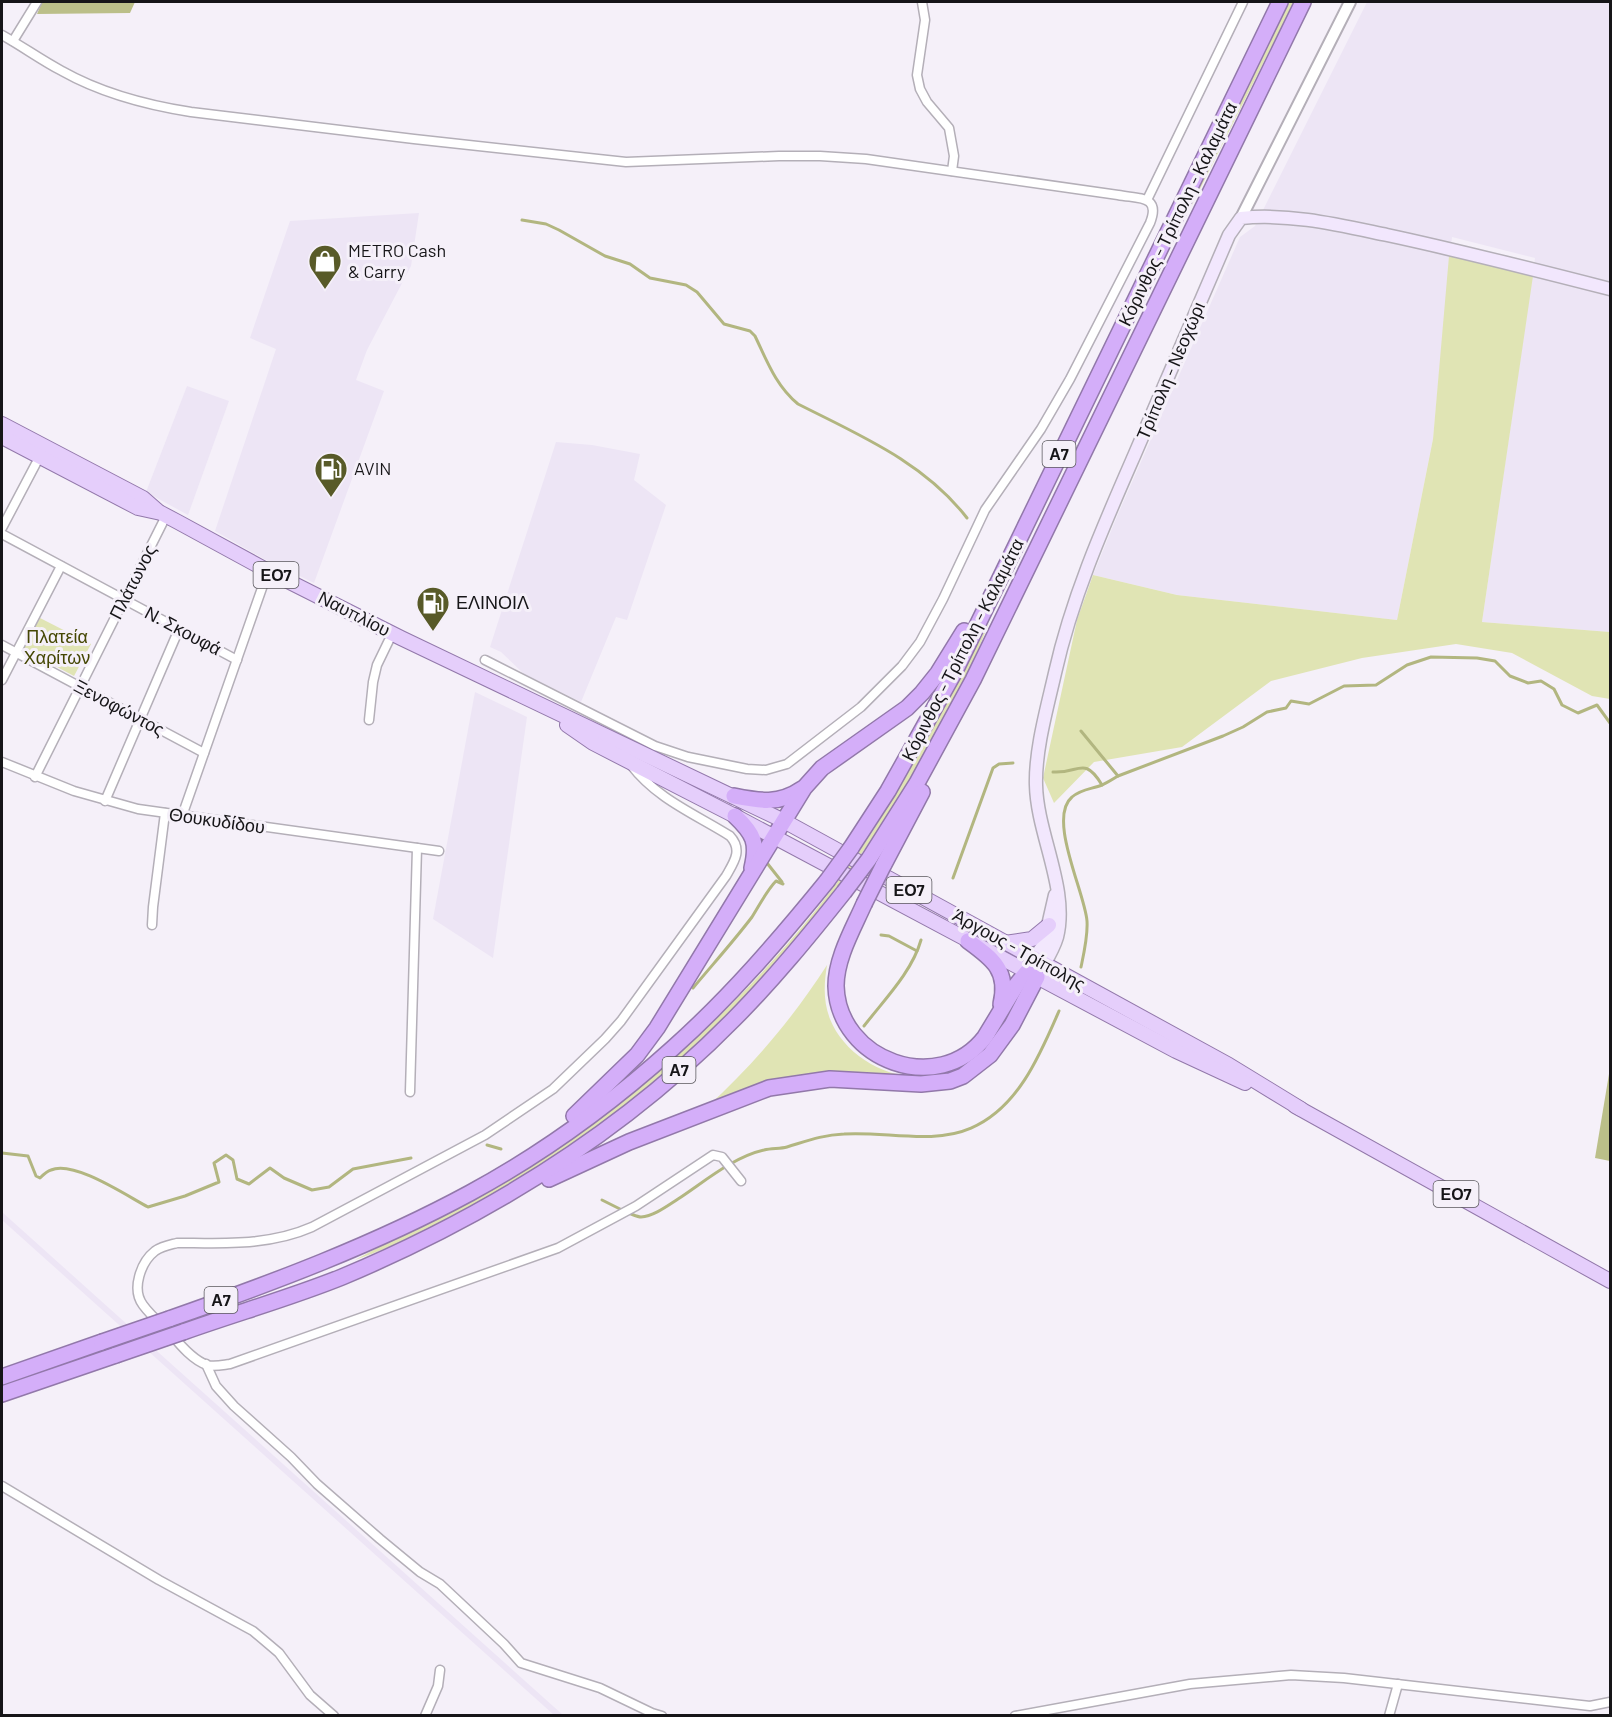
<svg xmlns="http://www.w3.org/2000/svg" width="1612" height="1717" viewBox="0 0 1612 1717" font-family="Barlow,sans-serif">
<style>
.built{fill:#ede5f5}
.green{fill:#e0e4b4}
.forest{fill:#bbbf89}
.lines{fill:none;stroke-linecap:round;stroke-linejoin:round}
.stream{stroke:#b2b680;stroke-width:3}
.minor-casing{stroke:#b4afb8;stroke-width:11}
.tertiary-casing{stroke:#b4afb8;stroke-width:14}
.secondary-casing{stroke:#b4afb8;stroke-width:15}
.primary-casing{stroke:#9278aa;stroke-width:16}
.motorway-casing{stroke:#9278aa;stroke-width:18}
.minor{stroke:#fff;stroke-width:8}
.tertiary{stroke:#fff;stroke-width:10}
.secondary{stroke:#f2e7fd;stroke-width:12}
.primary{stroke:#e5cefb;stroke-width:14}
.motorway{stroke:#d4aef9;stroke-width:15}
.motorway-bridge-casing{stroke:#9278aa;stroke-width:18;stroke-linecap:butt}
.motorway-bridge{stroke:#d4aef9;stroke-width:15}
.labels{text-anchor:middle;stroke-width:6;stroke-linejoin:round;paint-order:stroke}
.shield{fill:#f5f0f9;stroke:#59575c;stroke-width:1.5}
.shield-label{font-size:16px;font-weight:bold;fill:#161518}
.street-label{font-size:18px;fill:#161518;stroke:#f5f0f9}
.poi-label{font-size:18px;fill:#161518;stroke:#f5f0f9;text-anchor:start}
.park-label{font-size:18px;fill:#454704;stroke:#f5f0f9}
</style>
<rect width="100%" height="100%" fill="#f5f0f9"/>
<g class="built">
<path d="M1367,2H1610V632L1482,622L1535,258L1452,237L1433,439L1397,620L1177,595L1093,575L1118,514L1240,237L1255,226Z"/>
<path d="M419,213L411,266L367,350L356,380L384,391L314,583L264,559L215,531L276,349L250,338L290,221Z"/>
<path d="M187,386L229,401L188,515L146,492Z"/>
<path d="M556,442L592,445L640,454L634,480L666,505L627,620L616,617L581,702L524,674L501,652L490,647Z"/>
<path d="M475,692L527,717L493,958L433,919Z"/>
<path d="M2,1212L168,1361L563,1715H554L2,1220Z"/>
</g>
<g class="green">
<path d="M1289,2H1294L1191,207L1201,182Z"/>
<path d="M1449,256L1533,276L1482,622L1610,632V699L1592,696L1512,653L1456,644L1362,658L1271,681L1182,747L1094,762L1054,803L1043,778L1077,620L1093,575L1177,595L1397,620L1433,439Z"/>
<path d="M40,618L91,644L74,676L23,649Z"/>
<path d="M989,623C970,672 945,718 919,764C814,944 667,1097 485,1199C443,1222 401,1244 355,1260C413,1228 474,1203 530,1166C657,1083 772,978 859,852C908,779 947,700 989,623Z"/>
<path d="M827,965C824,984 823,1001 830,1019C847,1062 906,1091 949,1069C956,1065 962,1055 967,1049C984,1029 1002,1009 1019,989L1025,993L984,1054L949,1076L936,1081L849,1078L707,1107C754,1064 793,1018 827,965Z"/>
</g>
<g class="forest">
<path d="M42,2H135L130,13L37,14Z"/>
<path d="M1610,1068V1161L1595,1158Z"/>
</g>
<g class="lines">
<g class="stream">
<path d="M522,220L546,224L559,230L605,256L630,264L650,278L686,285L697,292L724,324L750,331L755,336C767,361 776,386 798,404C859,435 924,462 967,518"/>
<path d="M1081,731L1118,776"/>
<path d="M1053,772C1079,774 1084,755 1102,785"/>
<path d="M767,863L782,882"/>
<path d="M953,878L993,768L999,764L1013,763"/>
<path d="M881,935L889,936L917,951"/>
<path d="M1081,967C1084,953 1088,936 1087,921C1085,893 1047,818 1072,797C1081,789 1092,789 1102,785C1107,783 1113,779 1118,776L1223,736L1243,727L1267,712L1286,708L1291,701L1309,704L1344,686L1376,685L1407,665L1431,657L1477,658L1495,661L1510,676L1528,683L1541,681L1554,689L1562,705L1578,713L1597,705L1610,723"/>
<path d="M693,988C713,964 733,942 752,917C759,906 767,890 776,881L783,884"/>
<path d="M864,1026C884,1000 912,972 921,940"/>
<path d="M487,1145L501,1149"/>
<path d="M2,1153L28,1156L36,1176L40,1178C43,1175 47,1171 51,1170C74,1160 127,1196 148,1207L185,1196L219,1182L214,1163L226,1155L233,1160L237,1179L249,1184L270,1168L284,1178L312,1190L329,1187L353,1169L411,1158"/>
<path d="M602,1200L622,1210"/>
<path d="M628,1213C632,1214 637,1217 641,1217C654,1216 667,1206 678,1199C704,1182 733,1157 764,1150C772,1148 780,1149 787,1147C807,1141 822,1135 844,1134C885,1131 932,1145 971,1128C1018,1108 1040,1055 1059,1011"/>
</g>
<defs>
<g id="minor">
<path d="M922,2L925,20L917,75L920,89L927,102L949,128L954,156L952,171"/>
<path d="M2,35C22,46 41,60 62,71C101,93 146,105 191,112L414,139L626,162L779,156H820L866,159L1118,195C1139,199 1161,195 1150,223L1070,379L1041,429L985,510L943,599L920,642L902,666L861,707L787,764L766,770L747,769L688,757L655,746L485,660"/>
<path d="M13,41L37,2"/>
<path d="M1147,200L1243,2"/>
<path d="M2,528L41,454"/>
<path d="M2,534L237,660"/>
<path d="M2,645L204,753"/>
<path d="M2,680L61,566"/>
<path d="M369,720L373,682L377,665L392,634"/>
<path d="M2,762L74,791L138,809L439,851"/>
<path d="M631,765C657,799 695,814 730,836C743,850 734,862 726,876L621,1021L605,1039L553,1089L485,1135L312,1227C269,1246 223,1243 177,1243C169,1245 162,1246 155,1251C141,1262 131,1289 143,1305C151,1316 162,1325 172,1335C181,1346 193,1360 207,1365C214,1367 222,1365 230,1364L558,1248L636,1206L713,1155L722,1157L741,1181"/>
<path d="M35,777L166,516"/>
<path d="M105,801L179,629"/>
<path d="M182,816L268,571"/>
<path d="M152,925L153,907L165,813"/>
<path d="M410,1092L417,848"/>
<path d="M206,1364L216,1386L234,1406L291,1457L317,1484L380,1539L420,1572L440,1584L504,1644L521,1663L600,1688L652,1713L662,1716"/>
<path d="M2,1486L159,1580L253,1631L279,1653L310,1695L334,1716"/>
<path d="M425,1716L438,1686L440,1670"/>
<path d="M1015,1716L1190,1684L1291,1675L1344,1678L1590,1706L1610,1702"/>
<path d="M1389,1716L1398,1684"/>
</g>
<path id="tertiary" d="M1241,218L1350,2"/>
<g id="secondary">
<path d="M1030,966L1044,943L1055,895"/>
<path d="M1037,977C1044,964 1053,951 1057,937C1069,889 1037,834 1036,785C1035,750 1047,708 1055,673C1072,597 1103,527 1134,456C1166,382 1197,309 1229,235L1241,218C1290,213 1339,225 1387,235C1462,251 1536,270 1610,289"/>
</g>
<g id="primary">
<path d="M2,424L143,498L159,512"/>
<path d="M2,437L138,508L161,513L178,522L268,571L401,638L784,821L1229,1065L1301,1109"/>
<path d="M567,725L593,743L735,816L1176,1051L1245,1083"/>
<path d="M1005,943L1032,939L1049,925"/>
<path d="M1295,1106L1610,1281"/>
</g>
<g id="motorway">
<path d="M734,796C759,801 779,805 802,789"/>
<path d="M735,816C754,834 758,843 752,868"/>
<path d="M851,848L888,791L955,671L1280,2"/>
<path d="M869,859L917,783L973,680L1303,2"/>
<path d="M883,866L922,792"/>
<path d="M864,904C853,929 836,958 836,986C838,1061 939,1097 985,1037L1017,984L1027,972"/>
<path d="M968,941C993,959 1009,971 1001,1004"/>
<path d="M574,1116L637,1055L657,1028L804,788L822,768L907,708L922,693L938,673L964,631"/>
<path d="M549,1179L629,1142L769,1088L830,1079L921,1084L950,1081L963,1076L990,1055L1012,1025L1037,977"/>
<path d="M169,1319C272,1283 374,1245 470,1193C542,1154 612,1103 673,1048C730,997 779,940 827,881"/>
<path d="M183,1332C236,1313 290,1298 342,1277C487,1216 623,1132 734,1019C774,979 809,936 844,892"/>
<path d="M2,1377L102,1342"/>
<path d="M2,1394L116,1355"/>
</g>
</defs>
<use href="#minor" class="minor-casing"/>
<use href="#tertiary" class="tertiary-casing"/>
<use href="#secondary" class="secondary-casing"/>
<use href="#primary" class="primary-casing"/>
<use href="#motorway" class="motorway-casing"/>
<use href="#minor" class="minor"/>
<use href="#tertiary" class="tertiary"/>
<use href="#secondary" class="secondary"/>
<use href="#primary" class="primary"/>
<use href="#motorway" class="motorway"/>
<defs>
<g id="motorway-bridge">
<path d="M827,881L851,848"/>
<path d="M844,892L869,859"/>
<path d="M864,904L883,866"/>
<path d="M102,1342L169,1319"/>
<path d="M116,1355L183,1332"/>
</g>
</defs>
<use href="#motorway-bridge" class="motorway-bridge-casing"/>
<use href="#motorway-bridge" class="motorway-bridge"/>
</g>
<defs>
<symbol id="shop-pin" viewBox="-11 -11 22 30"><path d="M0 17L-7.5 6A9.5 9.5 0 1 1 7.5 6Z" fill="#585a28" stroke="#f5f0f9"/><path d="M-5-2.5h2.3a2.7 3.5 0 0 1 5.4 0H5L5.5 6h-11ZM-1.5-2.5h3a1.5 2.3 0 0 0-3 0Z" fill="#fff"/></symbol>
<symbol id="fuel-pin" viewBox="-11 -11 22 30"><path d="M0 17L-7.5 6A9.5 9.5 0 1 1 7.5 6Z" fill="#585a28" stroke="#f5f0f9"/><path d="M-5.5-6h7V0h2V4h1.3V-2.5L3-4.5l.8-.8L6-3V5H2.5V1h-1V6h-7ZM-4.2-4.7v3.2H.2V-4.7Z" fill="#fff"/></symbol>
</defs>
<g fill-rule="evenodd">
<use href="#shop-pin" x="306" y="242" width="38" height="52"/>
<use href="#fuel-pin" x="312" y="450" width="38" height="52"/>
<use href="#fuel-pin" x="414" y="584" width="38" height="52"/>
</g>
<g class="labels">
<g class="shield">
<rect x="1042.5" y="441" width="33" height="26" rx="4.5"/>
<rect x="253.5" y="562" width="45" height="26" rx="4.5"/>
<rect x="886.5" y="877" width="45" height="26" rx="4.5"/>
<rect x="662.5" y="1057" width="33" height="26" rx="4.5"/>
<rect x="1433.5" y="1181" width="45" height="26" rx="4.5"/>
<rect x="204.5" y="1287" width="33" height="26" rx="4.5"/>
</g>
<g class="shield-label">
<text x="1059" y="460">Α7</text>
<text x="276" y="581">ΕΟ7</text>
<text x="909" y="896">ΕΟ7</text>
<text x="679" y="1076">Α7</text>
<text x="1456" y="1200">ΕΟ7</text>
<text x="221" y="1306">Α7</text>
</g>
<g class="street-label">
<text transform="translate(1178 214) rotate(-64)" y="6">Κόρινθος - Τρίπολη - Καλαμάτα</text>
<text transform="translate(1171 371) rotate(-67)" y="6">Τρίπολη - Νεοχώρι</text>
<text transform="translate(133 582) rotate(-63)" y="6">Πλάτωνος</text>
<text transform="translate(354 614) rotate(27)" y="6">Ναυπλίου</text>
<text transform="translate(183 631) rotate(28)" y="6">Ν. Σκουφά</text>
<text transform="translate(963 650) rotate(-63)" y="6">Κόρινθος - Τρίπολη - Καλαμάτα</text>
<text transform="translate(119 708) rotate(28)" y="6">Ξενοφώντος</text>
<text transform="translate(217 821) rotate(8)" y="6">Θουκυδίδου</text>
<text transform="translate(1019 950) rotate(29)" y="6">Άργους - Τρίπολης</text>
</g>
<g class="poi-label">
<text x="348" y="257">METRO Cash<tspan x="348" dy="21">&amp; Carry</tspan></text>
<text x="354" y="475">AVIN</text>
<text x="456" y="609">ΕΛΙΝΟΙΛ</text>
</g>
<g class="park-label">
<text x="57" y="643">Πλατεία<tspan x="57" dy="21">Χαρίτων</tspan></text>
</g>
</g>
<rect width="1612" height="1717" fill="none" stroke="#161518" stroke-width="6"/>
</svg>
